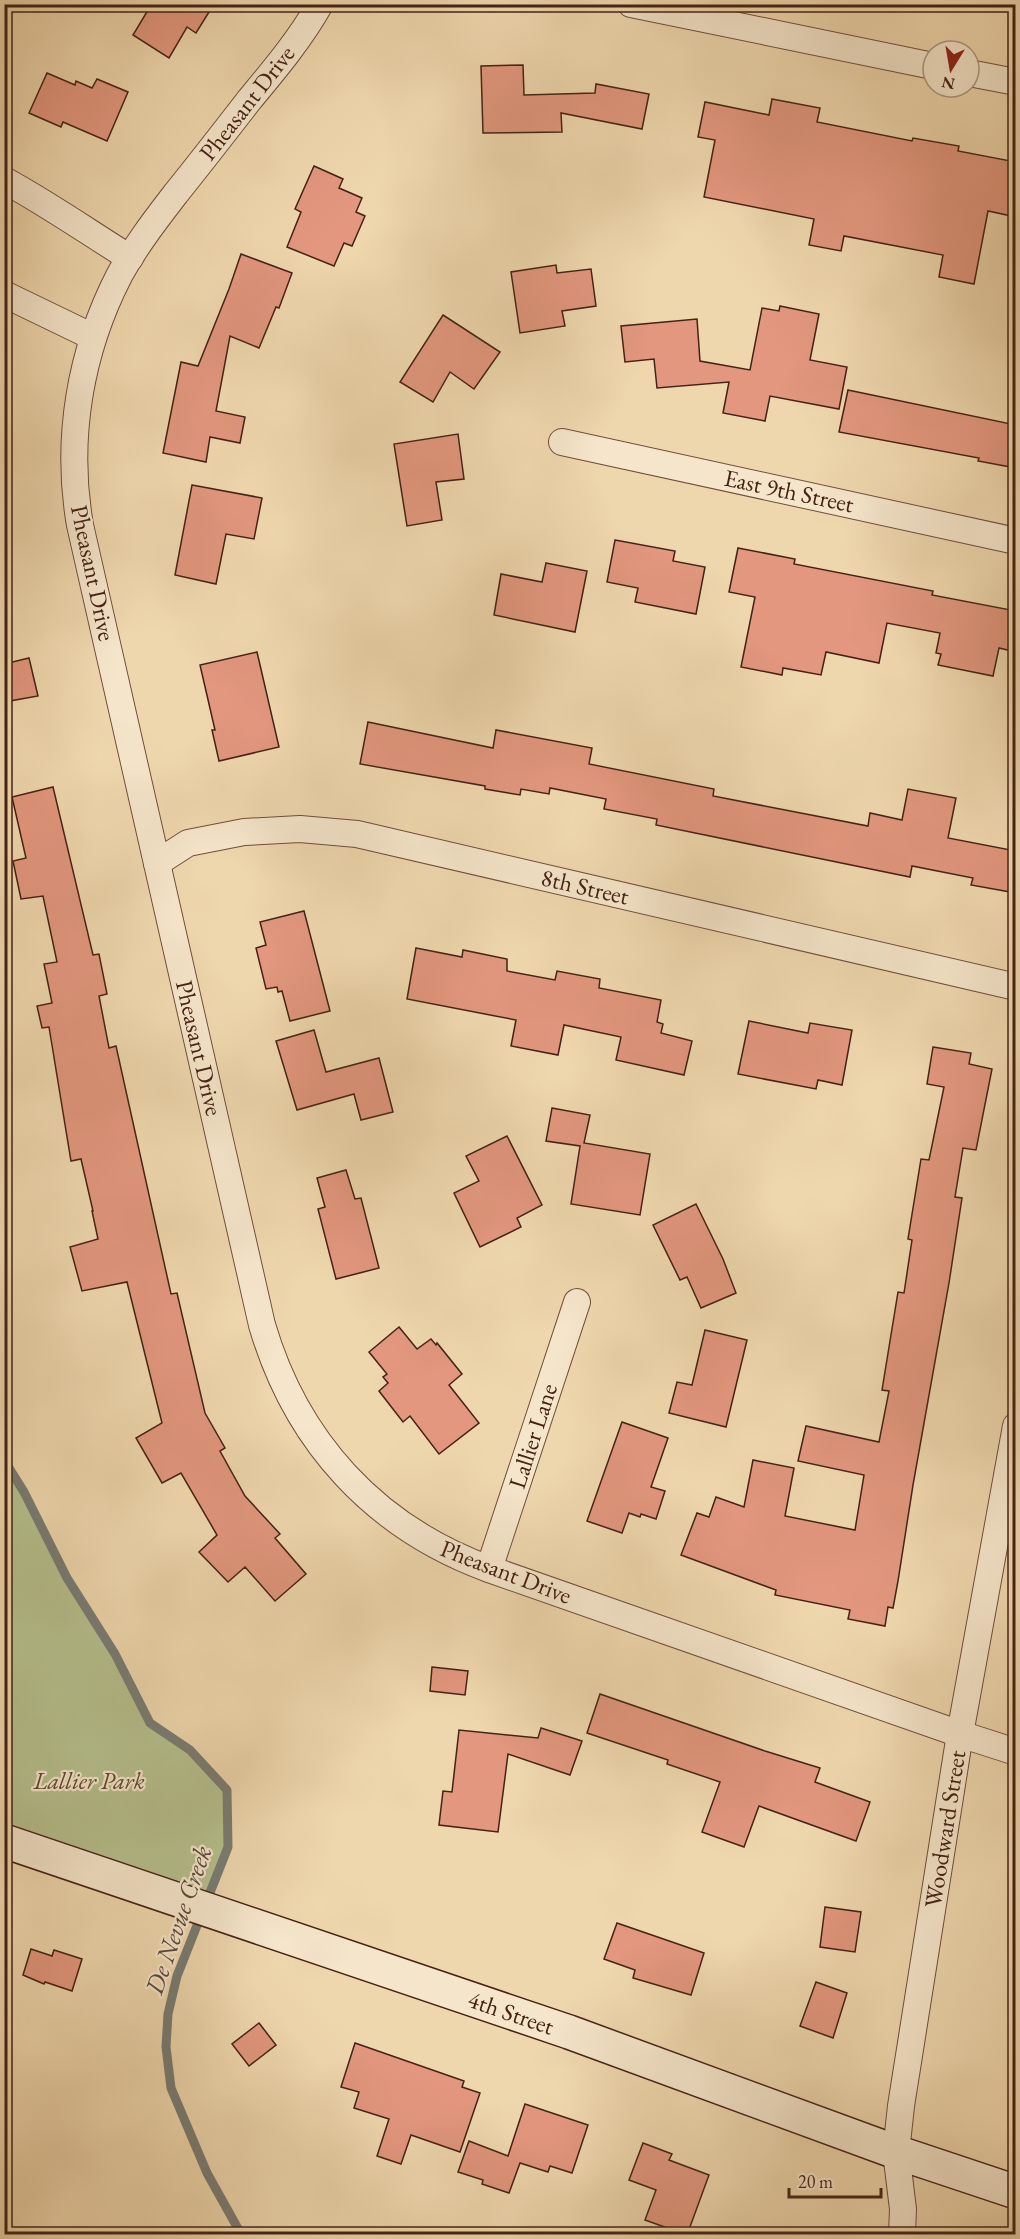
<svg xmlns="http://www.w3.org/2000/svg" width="1020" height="2239" viewBox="0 0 1020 2239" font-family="'EB Garamond',serif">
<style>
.green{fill:#b5bf8d;stroke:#7c7050;stroke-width:1.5}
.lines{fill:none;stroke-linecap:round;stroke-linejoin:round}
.stream{stroke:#797c73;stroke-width:9}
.building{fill:#e2977e;stroke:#442214;stroke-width:1.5}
.street-casing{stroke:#6f4f3a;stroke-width:28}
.secondary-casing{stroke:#442214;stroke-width:36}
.street{stroke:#f5e5ca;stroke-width:26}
.secondary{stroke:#f5e5ca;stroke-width:33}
.labels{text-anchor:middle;stroke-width:4.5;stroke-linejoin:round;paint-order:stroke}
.street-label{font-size:24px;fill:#442214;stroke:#f5e5ca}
.park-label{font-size:24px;font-style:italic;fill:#604932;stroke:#f5e5ca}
.water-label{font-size:26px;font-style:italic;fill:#5a483c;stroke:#f5e5ca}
</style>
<rect width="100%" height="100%" fill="#efd7ad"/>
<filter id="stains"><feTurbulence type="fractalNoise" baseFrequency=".00333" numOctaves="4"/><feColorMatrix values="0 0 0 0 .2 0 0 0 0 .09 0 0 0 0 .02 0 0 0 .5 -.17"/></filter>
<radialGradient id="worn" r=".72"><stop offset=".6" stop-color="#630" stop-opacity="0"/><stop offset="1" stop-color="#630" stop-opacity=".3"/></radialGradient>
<path class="green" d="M4,1460L24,1492L67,1578L115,1654L150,1722L187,1748L227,1790L228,1847L204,1908L5,1841Z"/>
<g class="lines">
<path class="stream" d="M4,1460L24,1492L67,1578L115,1654L150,1723L190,1750L227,1790L228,1847L177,1976L168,2014L166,2047L171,2088L207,2173L241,2234"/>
</g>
<g class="building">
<path d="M150,4H214L196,33L187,27L169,58L133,35L151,5Z"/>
<path d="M523,65L524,95L595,93L596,84L649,94L642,129L561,113L562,132L483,133L481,66Z"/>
<path d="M47,73L75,85L76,81L92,88L97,79L128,92L107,141L63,122L61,127L29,113Z"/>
<path d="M772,99L820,108L817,122L912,141L913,138L959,146L958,151L1016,162V217L988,211L974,284L939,277L943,255L844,236L841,251L809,245L814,219L704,197L715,140L698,137L705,102L769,115Z"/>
<path d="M314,166L343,179L339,188L362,198L356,212L365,216L352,246L344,243L334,266L287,247L301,212L295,209Z"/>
<path d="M241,254L292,273L279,308L276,307L259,348L230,336L216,411L245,417L240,443L210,437L206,462L163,453L181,362L198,366L229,289Z"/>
<path d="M556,265L557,273L591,269L596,306L562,311L565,326L520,333L511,272Z"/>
<path d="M780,306L819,314L810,360L847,367L839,409L770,396L765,421L723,413L729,382L657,388L654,359L625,362L621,326L697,319L700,361L750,370L762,308L779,311Z"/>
<path d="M443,315L500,352L474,389L450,372L433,402L400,382Z"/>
<path d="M848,390L1016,425V468L978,461L979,458L839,432Z"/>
<path d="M458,434L464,479L436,482L442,520L407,526L394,444Z"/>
<path d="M192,485L262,498L254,539L226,534L216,584L175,575Z"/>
<path d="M615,540L675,551L673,561L705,567L696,614L635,602L638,588L607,582Z"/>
<path d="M738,548L795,559L794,564L933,591L932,595L1016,611V652L999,648L993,676L938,665L941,654L936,653L940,633L887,623L879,663L826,652L821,675L783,668L782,675L741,667L755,597L729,592Z"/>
<path d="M546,563L587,571L575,632L494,615L501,574L542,582Z"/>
<path d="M257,652L279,747L219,761L212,730H215L200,665Z"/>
<path d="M29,658L38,696L4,702V664Z"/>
<path d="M368,722L493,748L496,730L592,748L589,764L714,789L713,796L868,826L870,813L902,820L908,789L956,798L948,838L1016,851V893L971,885L973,878L912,866L910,877L656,825L657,819L604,809L606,799L550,788L549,794L521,789L520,795L485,789V786L360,764Z"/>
<path d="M53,787L93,955L99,954L107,994L99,996L109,1048L116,1046L171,1294L177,1293L205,1413L225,1448L220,1451L245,1496L280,1534L275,1538L306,1574L275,1601L245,1567L228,1582L199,1552L217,1535L181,1473L162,1483L136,1438L162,1423L127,1282L82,1291L70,1247L98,1239L92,1211H93L81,1159L71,1161L49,1027L42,1028L37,1006L52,1003L44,964L57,962L43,896L21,899L13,861L26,858L12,797Z"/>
<path d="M304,911L330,1011L290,1021L282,991L278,992L277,987L266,989L256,948L266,945L260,922Z"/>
<path d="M416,948L462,957L463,950L507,959V971L555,980L557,971L600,979L599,988L661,1000L657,1022L663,1024L661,1033L692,1041L684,1075L616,1060L621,1037L564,1025L558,1055L511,1046L516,1020L407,999Z"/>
<path d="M749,1021L808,1033L810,1023L852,1030L842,1085L818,1080L816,1089L738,1074Z"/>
<path d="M314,1030L326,1072L379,1058L393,1112L361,1120L354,1094L297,1110L276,1041Z"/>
<path d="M933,1047L971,1053L969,1064L992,1069L976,1150L963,1148L955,1197L962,1198L949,1283L913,1485L898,1581L893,1608L888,1607L885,1626L848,1619L850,1610L775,1595L776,1590L681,1555L697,1513L709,1517L716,1497L744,1507L753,1460L794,1468L785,1516L855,1530L864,1475L798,1461L806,1426L879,1442L889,1391L882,1390L898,1292L904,1293L912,1240L908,1239L921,1159L929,1160L944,1087L927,1084Z"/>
<path d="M552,1108L590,1115L584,1143L650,1154L640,1215L571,1204L580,1146L546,1141Z"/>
<path d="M507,1136L542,1205L517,1218L521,1227L480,1247L454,1193L479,1181L466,1156Z"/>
<path d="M346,1170L355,1199L361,1198L379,1268L336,1279L318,1209L325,1207L317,1178Z"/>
<path d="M696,1204L723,1259L736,1293L701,1308L687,1277L680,1280L653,1225Z"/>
<path d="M399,1327L417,1349L431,1339L436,1345L437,1343L462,1374L449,1385L479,1423L439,1454L410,1416L403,1422L379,1391L388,1383L383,1377L387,1374L369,1352Z"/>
<path d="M705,1330L747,1340L726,1427L669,1413L677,1382L692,1385Z"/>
<path d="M622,1422L668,1438L651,1487L665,1491L656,1519L641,1514L640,1517L629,1513L622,1533L587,1521Z"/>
<path d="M432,1667L468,1671L465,1695L430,1691Z"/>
<path d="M600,1694L765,1751L820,1768L815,1782L870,1802L856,1841L759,1806L744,1847L702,1832L720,1782L667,1764L668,1760L587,1733Z"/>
<path d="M541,1728L582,1741L570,1775L508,1754L498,1832L439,1825L443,1791L452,1792L459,1730L538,1738Z"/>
<path d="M825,1907L861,1912L855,1952L820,1947Z"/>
<path d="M617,1923L704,1953L691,1995L633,1978L635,1970L604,1959Z"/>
<path d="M31,1949L52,1956L54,1950L82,1959L72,1991L45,1982L44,1984L23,1975Z"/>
<path d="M816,1982L847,1993L833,2038L800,2026Z"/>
<path d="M259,2023L276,2045L249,2066L232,2044Z"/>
<path d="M355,2043L464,2081L462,2087L480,2093L460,2152L411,2135L401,2164L377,2156L389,2119L354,2108L359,2092L341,2087Z"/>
<path d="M525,2104L588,2125L572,2173L550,2166L548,2172L520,2163L509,2193L482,2184L483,2180L458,2172L469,2141L508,2156Z"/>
<path d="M643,2143L672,2154L669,2160L709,2175L687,2235L645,2220L656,2190L629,2180Z"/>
</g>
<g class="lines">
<defs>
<g id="street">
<path d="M320,4C301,38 275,69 250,99C226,130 202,161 177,192C157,218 136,245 120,274C80,351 65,439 80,525L262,1325C296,1441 374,1527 489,1569L960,1734L1016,1752"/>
<path d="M631,4L933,66"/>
<path d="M969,73L1016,82"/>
<path d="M4,180C48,204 88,232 130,258"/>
<path d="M4,294L93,337"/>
<path d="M562,442L1016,541"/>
<path d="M157,863L188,843L244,832L300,829L357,834L1016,987"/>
<path d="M489,1569L577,1302"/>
<path d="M902,2234L903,2209L896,2152L901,2106L960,1734L1016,1426"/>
</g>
<path id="secondary" d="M4,1841L569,2032L896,2152L1016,2192"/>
</defs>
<use href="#street" class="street-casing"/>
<use href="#secondary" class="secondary-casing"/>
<use href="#street" class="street"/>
<use href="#secondary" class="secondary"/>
</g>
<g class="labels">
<g class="street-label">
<text transform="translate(247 103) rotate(-52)" y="8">Pheasant Drive</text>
<text transform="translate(789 491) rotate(12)" y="8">East 9th Street</text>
<text transform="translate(93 573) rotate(78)" y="8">Pheasant Drive</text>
<text transform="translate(585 887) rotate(13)" y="8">8th Street</text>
<text transform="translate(199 1048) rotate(77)" y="8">Pheasant Drive</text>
<text transform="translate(533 1436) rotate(-72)" y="8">Lallier Lane</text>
<text transform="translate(506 1572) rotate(21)" y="8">Pheasant Drive</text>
<text transform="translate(945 1829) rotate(-81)" y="8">Woodward Street</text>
<text transform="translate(511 2013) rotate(19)" y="8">4th Street</text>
</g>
<g class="park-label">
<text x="89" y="1789">Lallier Park</text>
</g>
<g class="water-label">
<text transform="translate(178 1920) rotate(-71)" y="9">De Nevue Creek</text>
</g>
</g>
<rect width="1020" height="2239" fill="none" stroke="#efd7ad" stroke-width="24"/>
<rect x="6" y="6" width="1008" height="2227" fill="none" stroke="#442214" stroke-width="3"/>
<rect x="12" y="12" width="996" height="2215" fill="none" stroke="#442214" stroke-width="1.5"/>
<g transform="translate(951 69) rotate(191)"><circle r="28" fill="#f5e5ca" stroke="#ae9781" stroke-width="1.5"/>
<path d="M0-4.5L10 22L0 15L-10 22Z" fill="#8f2418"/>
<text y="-9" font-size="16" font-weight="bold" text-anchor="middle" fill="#442214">N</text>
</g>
<path d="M789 2188v9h92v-9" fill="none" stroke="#442214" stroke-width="3"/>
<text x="798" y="2188" font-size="18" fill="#442214" stroke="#f5e5ca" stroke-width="4.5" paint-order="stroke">20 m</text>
<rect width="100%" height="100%" filter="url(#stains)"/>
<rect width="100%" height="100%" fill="url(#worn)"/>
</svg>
